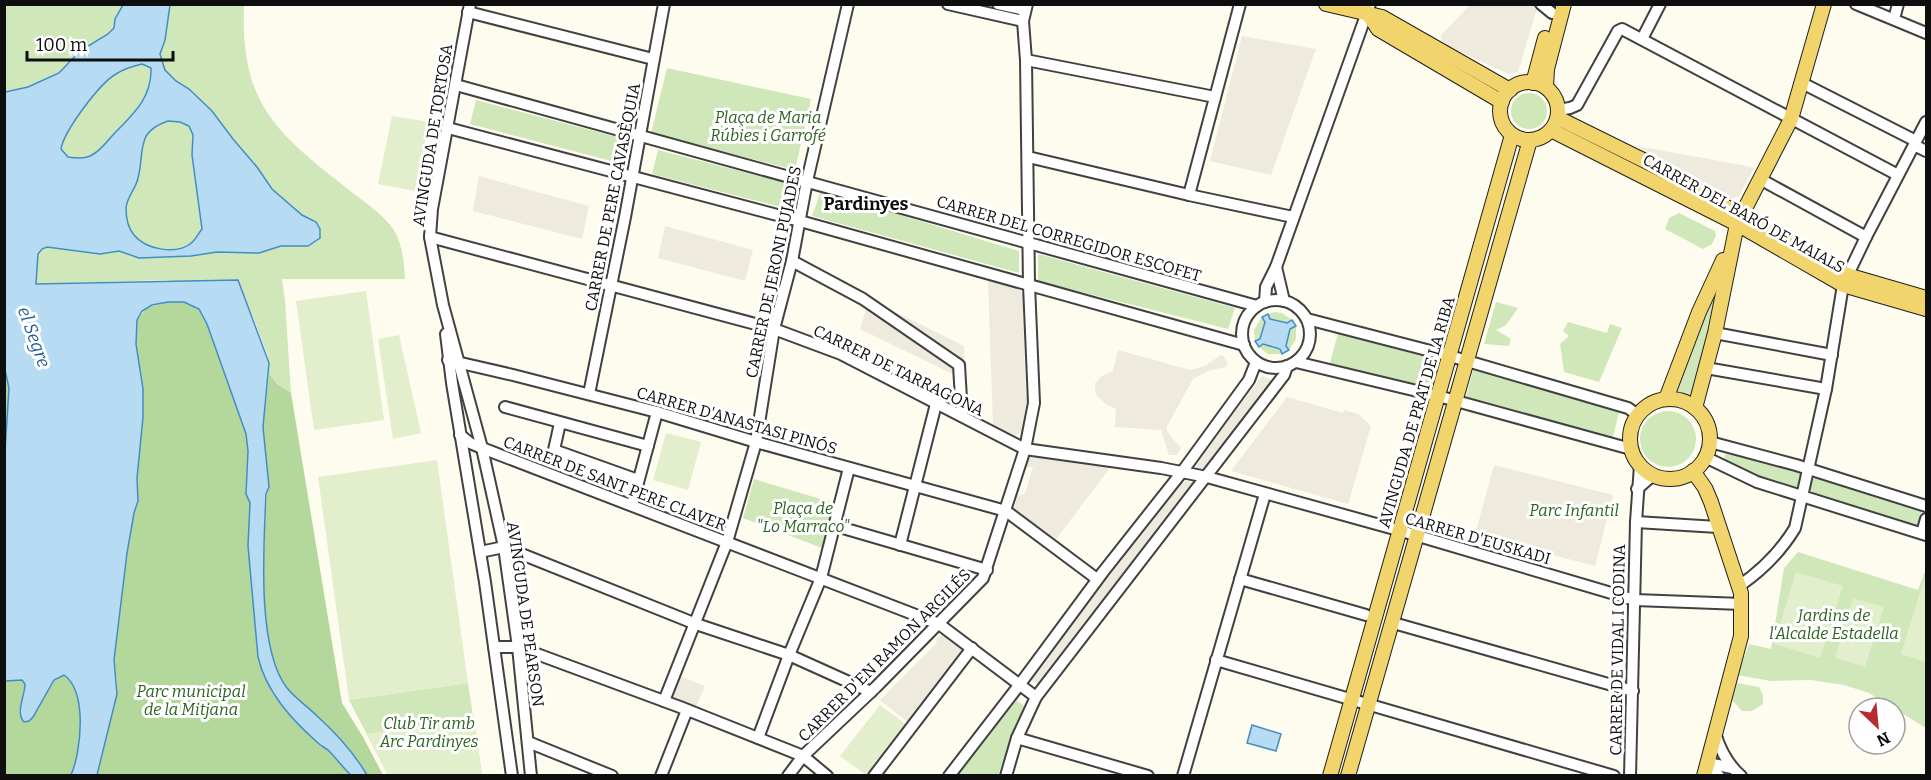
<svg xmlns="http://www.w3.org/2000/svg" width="1931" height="780" viewBox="0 0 1931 780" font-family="Bitter,serif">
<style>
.green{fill:#d0e7ba}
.forest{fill:#b4d79b}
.pitch{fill:#e2eecc}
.plaza{fill:#eeeade}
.water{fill:#b6dbf3;stroke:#418ec6;stroke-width:1.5;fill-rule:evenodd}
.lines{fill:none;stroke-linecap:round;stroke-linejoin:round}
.minor-casing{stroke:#414141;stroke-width:14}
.major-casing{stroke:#1f1f1f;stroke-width:16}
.minor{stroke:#fff;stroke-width:10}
.major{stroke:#f1d46c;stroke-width:14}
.labels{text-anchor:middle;stroke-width:6;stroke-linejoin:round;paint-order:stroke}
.park-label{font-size:16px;font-style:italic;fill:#2d6221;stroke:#fff}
.street-label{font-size:16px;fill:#0e0e0e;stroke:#fff}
.neighbourhood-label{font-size:18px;font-weight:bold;fill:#0e0e0e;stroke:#fff}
.water-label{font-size:18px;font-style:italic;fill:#1d6099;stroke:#fff}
</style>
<rect width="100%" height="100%" fill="#fefcef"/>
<g class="green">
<path d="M5,5H244C240,105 277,133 349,190C364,202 388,217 396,234C403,248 404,263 405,279H282L285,300L291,393L277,384L269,374L268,357L252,314L168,280L36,284L38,254L42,249L47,247L100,254L119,251L133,257L178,256L217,252L259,253L281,246H308L318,241L321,232L317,225L302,215L272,189L257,167L233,139L218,118L189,89L169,75L165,70L159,57L101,40L80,51L59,73L27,87L5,92Z"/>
<path d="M142,64L151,68C151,99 132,115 112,136C105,143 98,154 87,157C81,159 74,158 68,157L60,149C65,130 99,84 116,74C124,69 133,66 142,64Z"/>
<path d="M667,68L811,99L795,170L651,133Z"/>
<circle cx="1529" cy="111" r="18"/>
<path d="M476,100L625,139L619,163L470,124Z"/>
<path d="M168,121L181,122L189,126L193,135L192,155L202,229C198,234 194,241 190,244C175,255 145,249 134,235C128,228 126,216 126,208C127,196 136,188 138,178C145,151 135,132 168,121Z"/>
<path d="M658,150L798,186L792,210L652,174Z"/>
<path d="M821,191L1019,251V273L812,216Z"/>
<path d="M1679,213L1715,231L1716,236L1712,244L1703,249L1665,229L1669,218Z"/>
<path d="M1038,254L1235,308L1228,329L1038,281Z"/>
<path d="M1711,295L1716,297C1711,320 1702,382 1689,398L1676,395L1675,392Z"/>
<path d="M1496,302L1518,308L1506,325L1496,330L1511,339L1509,346L1484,344Z"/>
<path d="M1275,312L1282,313L1292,320L1287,323L1270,319L1268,314Z"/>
<path d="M1262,317L1265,322L1260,339L1255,341L1254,330Z"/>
<path d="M1568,322L1607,333L1610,324L1622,328L1599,382L1564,372L1560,344L1569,336L1563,331Z"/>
<path d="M1296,326V339L1289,350L1286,347L1291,329Z"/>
<path d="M1338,333L1439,361L1431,391L1330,363Z"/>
<path d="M1263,344L1280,349L1282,354H1268L1259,347Z"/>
<path d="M1473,370L1620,409L1612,440L1465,401Z"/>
<circle cx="1668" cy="439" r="28"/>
<path d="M1725,454L1752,458L1801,472L1799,488L1755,476L1724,460Z"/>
<path d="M1816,477L1921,510L1923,516L1919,524L1915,527L1815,495L1810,488L1812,480Z"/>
<path d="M754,479L834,503L822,548L743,518Z"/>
<path d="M1798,552L1918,590L1926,569V728L1869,693L1844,685L1810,680L1771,681L1737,675L1749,644L1771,649L1784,568Z"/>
<path d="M468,683L482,775H388L349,700Z"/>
<path d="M1737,683L1759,687L1763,695V704L1752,711H1742L1732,700Z"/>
<path d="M1015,699L1024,706L998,775L957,776Z"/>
</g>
<g class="forest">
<path d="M168,302H184L199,309L207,324L246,434L248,451L246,494L250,503L248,546L258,657L272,693L318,744L328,750L351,775L97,776L115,700L117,683L114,660L127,553L134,513L138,501L137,478L143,417V389L136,344L137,320L146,308Z"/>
<path d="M5,339V370L9,388L5,468Z"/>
<path d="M269,374L277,384L291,393L342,703L363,737L383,775H367C354,753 337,734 317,716C307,706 295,699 287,688C256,648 264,543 267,494L269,487L263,427Z"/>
<path d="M64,675C88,693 81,751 71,775L5,776V681L22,680L25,684L19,712L29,721L54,680Z"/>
</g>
<g class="pitch">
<path d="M392,116L429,122L415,191L378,184Z"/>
<path d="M366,291L384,420L314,430L296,301Z"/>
<path d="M399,335L421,433L393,439L378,339Z"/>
<path d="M666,433L701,442L688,490L653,480Z"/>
<path d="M437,460L468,683L349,700L318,477Z"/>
<path d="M1796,572L1843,586L1820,658L1774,644Z"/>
<path d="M1926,573V662L1901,654Z"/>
<path d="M1853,598L1884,607L1865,667L1835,658Z"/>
<path d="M880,705L907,725L866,775L840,756Z"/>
<path d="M474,715L482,775H388L367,734Z"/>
</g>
<g class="plaza">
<path d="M1470,5H1538L1518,72L1509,74L1442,44L1441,35Z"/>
<path d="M1242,36L1316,49L1271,175L1210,161Z"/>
<path d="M1642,147L1742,165L1754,168L1739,196L1728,200L1719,196V193L1639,152Z"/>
<path d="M479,176L589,206L582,239L473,211Z"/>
<path d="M665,226L753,250L745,281L658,258Z"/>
<path d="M988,280L1019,289L1025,297L1026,309H1023L1025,371L1026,396L1029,398V407L1025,429L1016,436L993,426Z"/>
<path d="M869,299L964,346L965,380L860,329Z"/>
<path d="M1118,350L1190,370L1205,366L1221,355L1224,356L1228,364L1226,367L1208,371L1193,379L1166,428L1171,437L1181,448L1177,455H1169L1161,430L1115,427L1116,409L1106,404L1097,396L1095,390V383L1102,376L1113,371Z"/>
<path d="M1262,376L1272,380L1268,389L1206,470L1192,467Z"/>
<path d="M1287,397L1343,413L1344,410L1358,414L1371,426L1348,504L1231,471Z"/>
<path d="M1031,456L1112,465L1054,542L1016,514L1014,510L1017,496L1025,494L1033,467H1025L1027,459Z"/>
<path d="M1494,465L1613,495L1595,566L1475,535Z"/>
<path d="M1182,480L1196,483L1040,686L1029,678Z"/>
<path d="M939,636H950L968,650L910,724L880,700L937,643L936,639Z"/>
<path d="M680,676L705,686L695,709L672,699Z"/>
</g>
<g class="water">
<path d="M123,5H170L165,40L160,54L165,70L176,81L189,89L212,111L233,139L257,167L272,189L302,215L316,222L320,229V238L308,246H281L259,253L217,252L191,256L139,258L119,251L100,254L47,247L42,249L38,254L36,284L238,280L269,363L263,427L269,487L266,494C264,543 256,648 287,688C296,699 307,706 317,716C337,734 354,753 367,775H351C343,768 337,759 329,751C326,748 321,746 318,743C292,720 266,692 258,657L248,546L250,503L246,494L248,451L246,434L207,324L199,309L184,302H168L152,305L142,311L137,320L136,344L143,389V417L137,478L138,501L134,513L127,553L114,660L117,694L97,775H71C81,752 88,692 64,675L54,680L33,717L29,721L24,722C15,712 25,696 25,684L22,680L5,681L4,468L9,388L5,370L4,339L5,92L28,87L59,73L80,51L108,34L114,28L115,19ZM142,64L151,68C152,99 132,115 112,136C105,144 97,154 87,157C81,159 74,158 68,157L61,149C64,131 99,84 116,74C124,69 133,66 142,64ZM168,121L180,122L189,126L193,135L192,155L202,229C198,234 195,241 190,244C175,255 145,249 134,235C128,228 126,216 126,208C127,196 136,189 138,178C145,151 135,132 168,121Z"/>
<path d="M1268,314L1270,319L1287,323L1292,320L1296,326L1290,329L1286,346L1289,350L1282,354L1280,349L1263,344L1259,347L1255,341L1260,339L1265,322L1262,317Z"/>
<path d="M1252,725L1281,734L1276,751L1247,743Z"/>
</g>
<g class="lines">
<defs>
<g id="minor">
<path d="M470,4L432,209L430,237L443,305L482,448L504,547L518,647L531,776"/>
<path d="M948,4L1023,21"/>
<path d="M998,4L1025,10"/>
<path d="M1541,4L1552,13"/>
<path d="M1856,4L1926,33"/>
<path d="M468,12L653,59"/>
<path d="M1894,19L1898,4"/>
<path d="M1642,39L1660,4"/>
<path d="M1026,60L1215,97"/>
<path d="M1802,83L1916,141"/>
<path d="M456,85L1257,306"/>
<path d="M1558,110L1570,108L1577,105L1618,31L1622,29L1898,175"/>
<path d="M448,128L800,221L1244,345"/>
<path d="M1914,145L1926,151"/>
<path d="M1028,157L1189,195L1293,217"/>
<path d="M1760,179L1866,237"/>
<path d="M1189,195L1240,4"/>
<path d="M430,237L774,329L841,354L1025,449L1161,468L1207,477L1398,530L1635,600L1742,604"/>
<path d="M792,261L863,299L959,365L962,416"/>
<path d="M1276,267L1284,301"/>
<circle cx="1276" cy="334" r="34"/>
<path d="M1265,302L1266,287L1276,267L1370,4"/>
<path d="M1307,319L1450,356L1628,408L1638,415"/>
<path d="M1715,333L1832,355"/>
<path d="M446,334L452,383L485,582L512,776"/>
<path d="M448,360L513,375L657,412L756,442L1006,511L1097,579"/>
<path d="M1296,362L1438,396L1631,449"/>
<path d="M1706,368L1826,389"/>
<path d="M589,394L625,217L664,4"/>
<path d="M505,407L648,446"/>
<path d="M560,423L554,450L638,480"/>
<path d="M460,435L470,443L482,448L939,624L1036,697"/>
<path d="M1710,442L1796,465L1926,506"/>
<path d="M1705,457L1757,482L1926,535"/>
<path d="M1637,489L1653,475"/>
<path d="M632,505L657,412"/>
<path d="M1636,522L1718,527"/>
<path d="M836,526L987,570"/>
<path d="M1922,533L1926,519"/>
<path d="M900,545L936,404"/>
<path d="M480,552L504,547L696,624L789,655L871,692"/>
<path d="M1240,579L1366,615"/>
<path d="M1739,586C1761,571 1781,551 1795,528L1826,389L1843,285L1866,237L1926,122"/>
<path d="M1397,624L1633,691"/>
<path d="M494,647H518L680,707L803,756L827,776"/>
<path d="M1216,660L1614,776"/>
<path d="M664,701L727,542L756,442L774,329L792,261L807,181L848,4"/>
<path d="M1715,733C1720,750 1727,764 1741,776"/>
<path d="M758,738L789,655L821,578L849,468"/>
<path d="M1017,738L1148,776"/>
<path d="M528,742L612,776"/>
<path d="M1707,765L1713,764L1732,768"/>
<path d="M1707,765L1719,776"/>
<path d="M661,776L687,710"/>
<path d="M788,776L803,756L876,687L983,578L1025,449L1034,403L1029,285L1026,60L1023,21L1027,4"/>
<path d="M874,776L972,648"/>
<path d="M949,776L1020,684L1103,572L1182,472L1249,380L1256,362"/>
<path d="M1006,776L1017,738L1036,697L1284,375L1287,366"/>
<path d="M1183,776L1265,494"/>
<path d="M1630,776L1636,522L1640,465"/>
</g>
<g id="major">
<path d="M1326,4L1382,17L1510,90"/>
<path d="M1367,12L1378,29L1502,102"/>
<circle cx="1529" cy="111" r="29"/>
<path d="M1533,83L1545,38"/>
<path d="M1546,87L1547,69L1564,4"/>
<path d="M1558,118L1645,161L1847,275L1926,298"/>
<path d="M1551,130L1737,224L1843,285L1926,309"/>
<path d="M1666,399L1699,312L1723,260"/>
<circle cx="1670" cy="439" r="40"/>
<path d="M1695,408L1715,333L1737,224L1791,119L1824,4"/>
<path d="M1693,471L1705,488L1711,502L1741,593V636L1704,776"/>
<path d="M1330,776L1512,135"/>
<path d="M1348,776L1530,140"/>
</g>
</defs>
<use href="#minor" class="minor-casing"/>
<use href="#major" class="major-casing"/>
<use href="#minor" class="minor"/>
<use href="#major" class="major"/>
</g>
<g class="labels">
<g class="park-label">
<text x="768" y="123">Plaça de Maria<tspan x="768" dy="18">Rúbies i Garrofé</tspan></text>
<text x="803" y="514">Plaça de<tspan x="803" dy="18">"Lo Marraco"</tspan></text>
<text x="1574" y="516">Parc Infantil</text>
<text x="1834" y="621">Jardins de<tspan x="1834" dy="18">l'Alcalde Estadella</tspan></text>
<text x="191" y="697">Parc municipal<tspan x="191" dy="18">de la Mitjana</tspan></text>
<text x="429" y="729">Club Tir amb<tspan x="429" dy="18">Arc Pardinyes</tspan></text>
</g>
<g class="street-label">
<text transform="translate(432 135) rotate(-81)" y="6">AVINGUDA DE TORTOSA</text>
<text transform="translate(612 197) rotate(-79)" y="6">CARRER DE PERE CAVASÈQUIA</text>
<text transform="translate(1744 213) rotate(29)" y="6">CARRER DEL BARÓ DE MAIALS</text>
<text transform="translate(1069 238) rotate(16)" y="6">CARRER DEL CORREGIDOR ESCOFET</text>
<text transform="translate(773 272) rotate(-78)" y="6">CARRER DE JERONI PUJADES</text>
<text transform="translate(899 370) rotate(26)" y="6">CARRER DE TARRAGONA</text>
<text transform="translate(1416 412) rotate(-74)" y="6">AVINGUDA DE PRAT DE LA RIBA</text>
<text transform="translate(737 420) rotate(16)" y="6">CARRER D'ANASTASI PINÓS</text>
<text transform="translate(615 483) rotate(21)" y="6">CARRER DE SANT PERE CLAVER</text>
<text transform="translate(1478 538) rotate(16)" y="6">CARRER D'EUSKADI</text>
<text transform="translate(526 614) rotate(82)" y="6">AVINGUDA DE PEARSON</text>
<text transform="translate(1617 650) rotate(-89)" y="6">CARRER DE VIDAL I CODINA</text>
<text transform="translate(884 655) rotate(-45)" y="6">CARRER D'EN RAMON ARGILÉS</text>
</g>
<g class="neighbourhood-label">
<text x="866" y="210">Pardinyes</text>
</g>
<g class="water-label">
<text transform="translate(34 337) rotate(70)" y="6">el Segre</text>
</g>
</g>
<rect width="1931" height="780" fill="none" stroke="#0e0e0e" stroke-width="12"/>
<g transform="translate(1877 726) rotate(154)"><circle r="28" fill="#ffffff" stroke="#9f9f9f" stroke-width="1.5"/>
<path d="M0-4.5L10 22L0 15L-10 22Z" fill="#b62d30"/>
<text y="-9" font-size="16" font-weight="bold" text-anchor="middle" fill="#0e0e0e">N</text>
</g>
<path d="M27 51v9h146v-9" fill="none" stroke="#0e0e0e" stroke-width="3"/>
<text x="36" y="51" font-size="18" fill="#0e0e0e" stroke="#ffffff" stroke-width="4.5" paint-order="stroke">100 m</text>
</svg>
